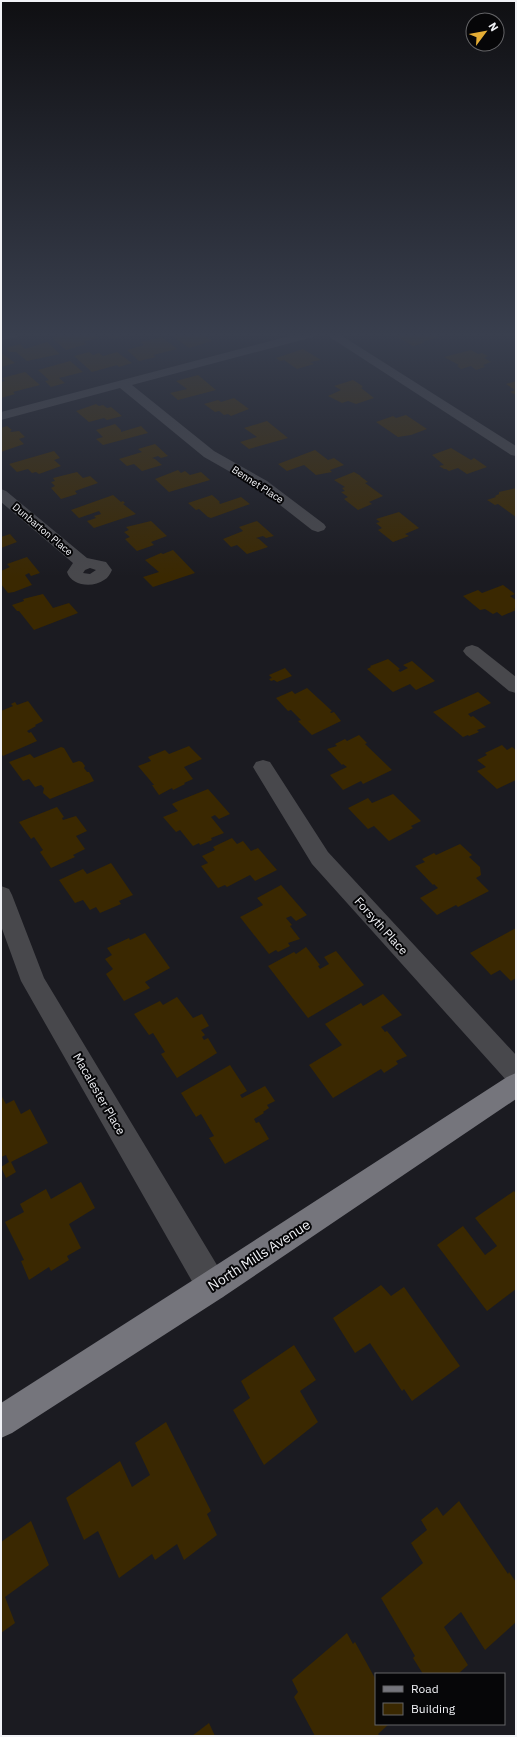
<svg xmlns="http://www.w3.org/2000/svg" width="517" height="1737" viewBox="0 0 517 1737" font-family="'IBM Plex Sans',sans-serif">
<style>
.building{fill:#3a2801}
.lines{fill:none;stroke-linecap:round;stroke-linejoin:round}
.minor{fill:#48484c;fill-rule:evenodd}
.major{fill:#75757c;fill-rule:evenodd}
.labels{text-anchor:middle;stroke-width:4;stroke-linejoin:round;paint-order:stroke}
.far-street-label{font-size:10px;fill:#f1f2f6;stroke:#060608}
.street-label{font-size:12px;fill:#f1f2f6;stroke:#060608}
.near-street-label{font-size:14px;fill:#f1f2f6;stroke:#060608}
</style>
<rect width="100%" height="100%" fill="#1b1b21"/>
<g class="building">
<path d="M66,334H92L98,338L83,342L87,344L66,350L52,338Z"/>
<path d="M103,334H123L119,335L121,337L114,339Z"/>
<path d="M177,334H202L212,341L189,348L171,335Z"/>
<path d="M398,334H433L439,337L422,342L424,343L413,346L396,336L400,334Z"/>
<path d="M162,337L177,349L153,355L156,357L139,361L127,350L144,345L140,342Z"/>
<path d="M47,342L60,354L27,361L16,352H10L6,348L20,344L25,349Z"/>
<path d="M303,349L321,360L310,362L314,364L297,369L284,360L280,361L276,358Z"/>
<path d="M471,350L478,354L482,353L488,356L484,358L491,362L483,365L485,367L476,370L471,366L461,369L457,366L459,365L444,357Z"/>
<path d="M89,352L93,355L99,353L103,356L117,352L132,363L119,367L117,365L92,372L74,356Z"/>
<path d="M1,353L7,357L15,363L1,367Z"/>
<path d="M70,361L83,372L59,378L65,383L51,387L45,381L49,380L38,370Z"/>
<path d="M25,372L40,385L13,392L15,394L1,398V382L5,381L2,378Z"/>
<path d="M198,375L216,390L178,400L170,393L187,389L176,381Z"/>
<path d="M353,380L361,385L363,387L361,388L374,398L356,404L348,401L342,403L328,396L341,390L334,386Z"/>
<path d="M516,381V395L510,392L515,390L506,384Z"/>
<path d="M234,398L249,409L231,416L228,414L224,415L219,411L215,412L204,404L218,400L221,402Z"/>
<path d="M96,404L99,406L103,405L107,408L111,407L122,416L107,420L104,418L89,422L76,411Z"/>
<path d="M406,415L427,429L411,435L398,437L376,422L393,416L396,418Z"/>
<path d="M267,421L288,438L249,449L240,442L257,437L244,428Z"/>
<path d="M115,424L121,430V432L141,426L148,433L103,445L96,439L103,437L96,430Z"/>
<path d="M7,426L12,430L10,431L11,432L19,431L25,437L19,439L24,444L1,452V428Z"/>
<path d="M155,444L168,456L161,458L158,456L152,458L155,459L162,465L142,471L134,464L127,466L119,459L142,452L138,449Z"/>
<path d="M451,448L471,460L474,458L487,467L467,474L458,468L449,471L446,469H444L439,466L444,465L432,455Z"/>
<path d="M315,450L328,460L334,458L344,465L330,470L332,472L316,475L304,465L287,471L278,464Z"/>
<path d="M54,451L60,458L54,460L61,466L39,474L36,472L32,473L28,469L17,472L9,464Z"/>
<path d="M178,470L181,473L185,471L190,475L201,472L210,480L169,492L155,479Z"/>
<path d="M77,472L83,478L90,476L98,483L75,491L77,494L61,499L51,488L55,486L51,482L55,481L53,478Z"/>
<path d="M354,472L361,476H360L368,482L365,483L383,496L369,502L372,504L358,510L344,499L348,497L341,492L345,491L342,488L345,487L334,480Z"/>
<path d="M516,488V517L498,504L495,505L487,500L496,497L495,496L499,494V492Z"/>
<path d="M113,495L121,502L123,501L125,503L123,504L136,514L94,528L87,521L96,518L94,516L101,514L99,511L79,518L71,510Z"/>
<path d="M212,495L220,502H219L220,504L241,497L250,504L211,518L208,517L199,509L196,510L188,503Z"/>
<path d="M399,512L419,528L405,534L409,536L393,542L378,530L382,528L376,523L380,522L376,519Z"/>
<path d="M151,521L167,536L151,542L154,545L137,551L125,539L130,537L124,532L129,530L126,527Z"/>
<path d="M257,521L274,536L266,538L263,536L256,538L259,539L268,547L247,554L237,545L231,547L223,539L243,531L239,527Z"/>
<path d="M10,534L17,542L1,548V537Z"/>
<path d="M173,550L195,573L153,587L143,577L159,572L145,560L161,553L163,554Z"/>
<path d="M27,557L40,573L31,576L29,573L25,575L32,585L14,592L8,593L1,584V571L10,567L7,564Z"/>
<path d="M503,585L515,594L510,596L516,600V608L514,609L516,610L502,616L497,612L493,614L485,609L480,610L463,596L478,590L482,593Z"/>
<path d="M43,594L53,608L69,603L78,613L34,630L19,611H17L12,605L24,601L23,599Z"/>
<path d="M388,659L400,669L398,670L400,672L408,668L403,665L412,661L435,681L416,690L410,684L393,692L367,669L371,667L370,666Z"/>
<path d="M285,668L292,676L277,682L274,680L271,681L269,679L272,678L269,675Z"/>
<path d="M307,688L332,711L330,712L331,713L334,712L341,721L312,735L298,721L301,720L291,710L288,711L276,698L292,691L295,694Z"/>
<path d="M478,692L491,703L468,714L471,717L473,716L486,727L477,730L479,732L469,736L468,735L463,737L433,712Z"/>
<path d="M28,701L43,721L35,725L36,726L27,731L29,733L31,732L37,741L3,756L1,753V711L13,706L11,704L15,702L17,705Z"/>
<path d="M359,735L367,743L365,744L392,770L363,784L361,781L343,790L330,775L347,767L343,764L342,765L327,749L337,746L335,744L345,739L347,741Z"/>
<path d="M502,745L507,750L512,747L516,750V780L497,789L477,771L486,767L477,760L487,755L485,753Z"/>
<path d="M189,746L202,759L184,767L193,779L184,783L185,784L173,790L172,788L159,795L152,785H154L138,766L151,761L148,757L165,750L169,754Z"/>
<path d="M61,747L64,748L73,763L79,761L82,762L85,766L84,768L87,772H89L94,781L50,799L43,793L44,788L41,785L35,787L29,779L23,781L9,762L30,754L34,758Z"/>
<path d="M208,789L230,814L219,819L215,815L211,817L224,833L211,838L212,840L200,845L199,843L193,846L180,830L176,832L163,817L178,811L172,804L176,802Z"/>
<path d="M393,794L421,821L411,826L413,828L389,841L374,826L368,829L348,808L368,798L372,803Z"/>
<path d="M57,807L64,817L62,818L63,820L76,816L87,831L76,836L85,849L73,855L75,857L51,868L40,852L43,850L34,837L31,839L19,822Z"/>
<path d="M232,838L237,844L243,841L251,851L258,848L277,870L255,881L250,875L227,887L225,885L218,888L201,866L208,863L202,856L215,850L213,847Z"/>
<path d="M460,844L472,855L469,857L480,867L481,875L476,878L489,891L458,907L456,905L437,915L420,898L438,888L434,884L433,885L415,866L425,862L422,859L434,853L436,855Z"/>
<path d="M111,863L133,895L119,901L121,904L100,913L96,907L90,910L83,900L75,903L59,880L83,869L87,874Z"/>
<path d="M281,885L307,915L296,921L291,916L286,918L292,925L290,926L300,939L288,943L290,946L278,952L276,950L269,954L240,917L263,905L257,898Z"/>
<path d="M516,928V978L511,981L500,970L491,975L470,953Z"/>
<path d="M145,933L170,968L145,982L150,988L124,1001L106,974L113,969L105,959L112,955L107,948L129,938L130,940Z"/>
<path d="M306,947L320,965L318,966L320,969L329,964L324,957L336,951L364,985L308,1018L268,966L294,952L296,954Z"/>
<path d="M383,994L402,1015L381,1027L385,1032L387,1031L407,1056L396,1061L398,1064L384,1073L381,1069L333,1098L309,1065L342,1045L325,1024L361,1003L363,1006Z"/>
<path d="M177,997L193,1018L202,1014L209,1026L201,1030L205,1035L202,1037L204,1040L208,1038L217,1053L177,1078L161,1054L165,1052L153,1033L149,1035L134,1014L160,1001L163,1005Z"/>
<path d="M230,1065L247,1091L240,1095L242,1098L265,1086L275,1101L267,1105L269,1108L263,1112L264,1113L254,1119L256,1123L259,1122L269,1139L225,1164L209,1138L214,1136L201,1114L196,1117L181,1093Z"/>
<path d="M1,1095L6,1104L14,1100L21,1114L30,1109L48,1143L11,1162L16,1172L6,1178L1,1167L9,1162L6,1155L1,1157Z"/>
<path d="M81,1182L95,1208L69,1224L81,1248L67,1256L69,1260L51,1271L49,1267L29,1280L21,1261L24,1260L5,1222L24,1212L20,1204L46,1189L51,1199Z"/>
<path d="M514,1191L516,1194V1289L487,1311L437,1245L463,1226L485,1255L497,1246L475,1218Z"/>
<path d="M381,1285L391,1296L404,1287L460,1366L412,1401L404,1389L402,1391L370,1343L355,1353L333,1318Z"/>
<path d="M294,1345L316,1380L300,1391L318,1422L264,1465L233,1410L250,1398L241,1381Z"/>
<path d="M166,1422L211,1511L207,1514L217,1535L184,1560L177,1544L155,1560L152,1554L119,1578L98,1531L84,1540L66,1498L120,1461L132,1487L150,1475L135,1443Z"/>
<path d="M459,1501L508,1574L509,1572L516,1582V1622L485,1650L461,1612L444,1627L468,1665L458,1674H423L413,1658L415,1656L381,1598L423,1563L411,1543L427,1530L421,1520L437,1507L443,1516Z"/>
<path d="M31,1521L49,1565L5,1597L15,1623L1,1633V1542Z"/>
<path d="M347,1633L353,1644L355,1642L376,1680V1724H389L378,1734L380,1736H315L294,1697L298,1692L292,1680Z"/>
<path d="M209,1723L215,1736H192Z"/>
</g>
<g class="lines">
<g class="minor">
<path d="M1,334H19L17,337L1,340Z"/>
<path d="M297,334H315L313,337L132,385L214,451L267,481L324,524L326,527L324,530L318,532L312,530L257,487L204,457L120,388L1,420V412Z"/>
<path d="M325,334H339L516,446V456L511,455Z"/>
<path d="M1,489L6,491L87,558L106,562L112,570C110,574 108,578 104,580C93,588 71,586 67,572L73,563L1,502ZM90,568L96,570L90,574L83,573L85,570Z"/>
<path d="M472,645L478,647L516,677V693L509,691L466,655L463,651L466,647Z"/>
<path d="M263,760L270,762L328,852L516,1055V1085L507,1081L312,864L253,767L256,762Z"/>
<path d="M1,886L9,889L12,895L44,978L223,1275L227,1286L223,1297L212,1301L201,1297L21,981L1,926Z"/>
</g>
<path class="major" d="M516,1073V1099L223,1297L12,1433L1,1438V1403L201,1275L507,1077Z"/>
</g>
<linearGradient id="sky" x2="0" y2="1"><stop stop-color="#0f0f12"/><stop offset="0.58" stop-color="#393f4e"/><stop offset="1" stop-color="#393f4e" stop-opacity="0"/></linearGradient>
<rect width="517" height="577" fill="url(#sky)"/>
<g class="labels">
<g class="far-street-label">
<text transform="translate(258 484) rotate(33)" y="4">Bennet Place</text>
<text transform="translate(43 529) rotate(40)" y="4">Dunbarton Place</text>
</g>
<g class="street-label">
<text transform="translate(381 926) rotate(48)" y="4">Forsyth Place</text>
<text transform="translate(99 1094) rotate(60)" y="4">Macalester Place</text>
</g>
<g class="near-street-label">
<text transform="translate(259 1255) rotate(-33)" y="5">North Mills Avenue</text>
</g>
</g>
<rect width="517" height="1737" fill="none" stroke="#f1f2f6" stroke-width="4"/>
<rect x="375" y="1673" width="130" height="52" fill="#060608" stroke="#646467"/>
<rect x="383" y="1686" width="20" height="6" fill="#75757c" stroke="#646467"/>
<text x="411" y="1693" font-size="12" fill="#f1f2f6">Road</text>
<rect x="383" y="1703" width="20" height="12" fill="#3a2801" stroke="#646467"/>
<text x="411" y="1713" font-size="12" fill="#f1f2f6">Building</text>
<g transform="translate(485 32) rotate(58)"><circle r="19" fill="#060608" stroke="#646467"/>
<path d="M0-3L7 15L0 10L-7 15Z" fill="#e5ad35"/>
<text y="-6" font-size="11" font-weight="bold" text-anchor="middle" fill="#f1f2f6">N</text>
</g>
</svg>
